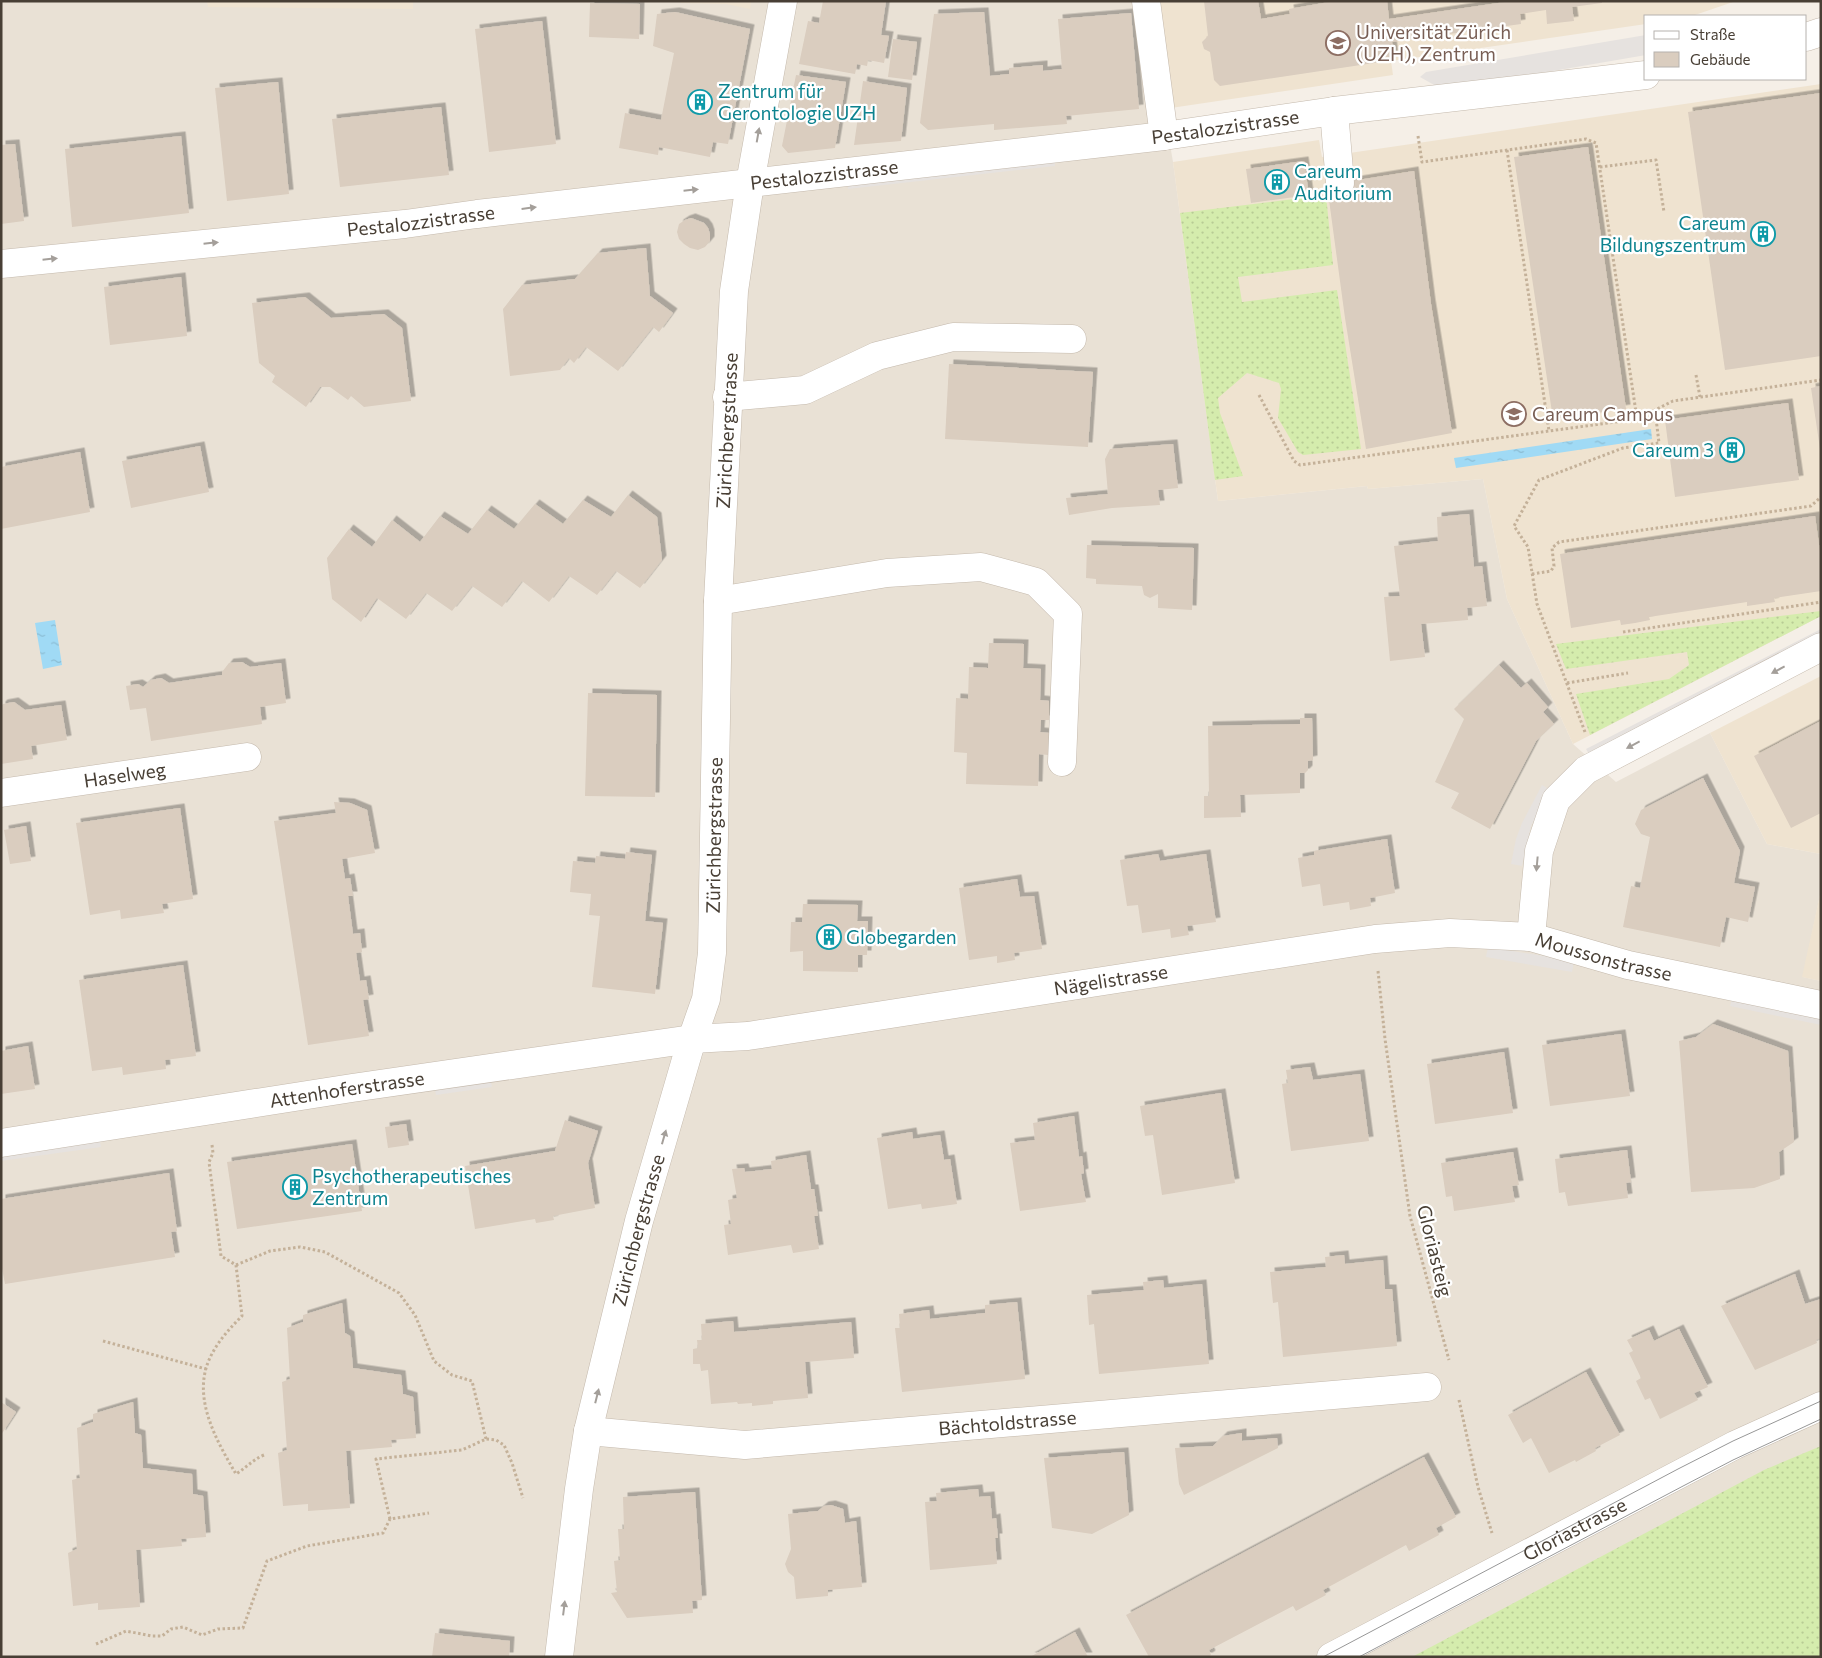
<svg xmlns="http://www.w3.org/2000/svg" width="1822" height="1658" viewBox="0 0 1822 1658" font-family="Commissioner,sans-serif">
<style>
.residential{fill:#e9e1d5}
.education{fill:#efe3d0}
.grass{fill:url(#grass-dots)}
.parking{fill:#e6e2df}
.water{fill:url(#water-ripples)}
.building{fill:#dacdbf;filter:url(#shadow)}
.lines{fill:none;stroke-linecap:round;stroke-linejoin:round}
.minor-casing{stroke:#c4b9ac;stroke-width:29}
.path{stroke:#c4b199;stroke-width:3;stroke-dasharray:2.5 2.5;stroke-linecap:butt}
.minor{stroke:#fff;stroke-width:28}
.tram{stroke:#979797;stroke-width:1}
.oneway{fill:#a49f9a}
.labels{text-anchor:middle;stroke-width:4.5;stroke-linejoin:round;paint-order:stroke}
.education-label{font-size:19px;fill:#785e54;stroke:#fff;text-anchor:start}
.culture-label{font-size:19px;fill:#0d838f;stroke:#fff;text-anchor:start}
.street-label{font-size:19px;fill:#483f35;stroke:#fff}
</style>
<defs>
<pattern id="grass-dots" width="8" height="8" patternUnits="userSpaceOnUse" patternTransform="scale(1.25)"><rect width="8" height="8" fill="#d5ecad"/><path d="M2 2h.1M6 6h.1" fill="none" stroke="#b8cb95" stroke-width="1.8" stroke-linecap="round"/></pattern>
<pattern id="water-ripples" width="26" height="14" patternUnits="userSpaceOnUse" patternTransform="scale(1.25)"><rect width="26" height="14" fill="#a0daf5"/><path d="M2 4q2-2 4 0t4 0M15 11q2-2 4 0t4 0" fill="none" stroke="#8bbcd3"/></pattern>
<filter id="shadow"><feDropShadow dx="4.5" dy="-4.5" stdDeviation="0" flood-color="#0004"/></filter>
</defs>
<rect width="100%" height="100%" fill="#f5efe7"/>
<path class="residential" d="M1,1H1155L1164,109L1173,162L1218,501L1367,486L1368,489L1483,479L1507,599L1573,744L1616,782L1710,733L1767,844L1821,854V890L1803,977L1821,981V1657H1Z"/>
<g class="education">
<path d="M207,1H413V9L208,7Z"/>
<path d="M681,1H751L750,9L726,4L681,3Z"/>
<path d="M1155,1H1736L1692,16H1646V24L1391,61L1393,75L1164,109Z"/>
<path d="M1821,84V616L1573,744L1507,599L1483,479L1368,489L1367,486L1218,501L1173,162L1319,140L1322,157Z"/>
<path d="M1821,676V854L1767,844L1710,733Z"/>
<path d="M1821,890V981L1802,977Z"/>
</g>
<g class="grass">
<path d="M1326,195L1333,265L1238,277L1242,302L1337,290L1361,449L1303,455L1298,452L1278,418L1281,389L1279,383L1247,373L1218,398L1220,413L1243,476L1215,480L1180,213Z"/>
<path d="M1821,611V616L1590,735L1576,694L1669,679L1689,665L1687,652L1566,669L1556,644Z"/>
<path d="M1821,1446V1657H1412L1764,1470Z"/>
</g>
<g class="parking">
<path d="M1646,35V55L1443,90L1420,77L1426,72Z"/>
<path d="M1054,156L1055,166L848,189L847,179Z"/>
<path d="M1821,629V641L1592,759L1586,749Z"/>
<path d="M1542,785L1552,791L1531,826L1522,866L1511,864L1516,839L1522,823Z"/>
<path d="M1488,947L1574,961L1572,972L1486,957Z"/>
<path d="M1733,995L1821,1014V1025L1730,1006Z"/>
<path d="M490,1076L492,1087L436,1095L434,1084Z"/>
<path d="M99,1137L101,1147L1,1161V1151Z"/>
</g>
<g class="water">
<path d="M1651,429L1652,439L1456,468L1454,458Z"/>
<path d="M55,620L62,665L43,669L35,623Z"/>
</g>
<g class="building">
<path d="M823,1H886L881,35L889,36L884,63L868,60L867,66L857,64L855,74L799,64L808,21L819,23Z"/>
<path d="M1204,1H1258L1261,19L1290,14L1289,9L1335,1H1387L1389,19L1512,1H1602V3L1572,7L1574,21L1547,24L1546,10L1520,14L1521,24L1392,42L1394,60L1220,86L1214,80L1210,52L1204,49L1202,42L1208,36Z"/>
<path d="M590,3L640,4L639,39L589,37Z"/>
<path d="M675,12L750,29L728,144L713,142L710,157L659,147L658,155L619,148L625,113L661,120L674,53L653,46L657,14Z"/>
<path d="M984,12L990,76L1009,74V68L1043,65V71L1062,69L1058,19L1131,13L1139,109L1066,116L1067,124L994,130V124L928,130L920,123L934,14Z"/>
<path d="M542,21L556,144L489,152L475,29Z"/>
<path d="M893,39L917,42L912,80L888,77Z"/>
<path d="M796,75L846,82L835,148L788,153L782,146Z"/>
<path d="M863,81L907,88L901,141L854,145Z"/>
<path d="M278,82L289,194L227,201L215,88Z"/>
<path d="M1821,93V356L1725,370L1688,112Z"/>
<path d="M441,107L449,175L340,187L332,119Z"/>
<path d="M181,136L189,213L72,227L65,149Z"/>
<path d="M15,144L24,221L1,224V145Z"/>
<path d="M1588,147L1626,409L1553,419L1514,157Z"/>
<path d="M1304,161L1309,195L1251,203L1246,169Z"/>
<path d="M1414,171L1431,304L1452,433L1366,449L1345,318L1327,185Z"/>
<path d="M691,218L704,223L708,228L710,234V241L705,247L698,250L690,248L684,244L679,239L677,232L679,224L685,220Z"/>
<path d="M646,248L650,296L673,313L659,332L653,327L618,371L586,347L574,363L569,358L560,370L510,376L503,309L522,285L575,279L598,253Z"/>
<path d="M181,277L187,336L110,345L104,287Z"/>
<path d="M305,297L331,318L384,314L402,328L411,401L364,407L351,396L348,400L330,387H320L306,407L272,382L275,376L259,363L252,303Z"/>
<path d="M949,364L1093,372L1088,447L945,439Z"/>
<path d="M1821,386V449H1820L1811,388Z"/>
<path d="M1788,403L1799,480L1675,497L1665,420Z"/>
<path d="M1173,444L1178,488L1158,490L1160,505L1112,508L1069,515L1066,498L1108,494L1105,459L1110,449Z"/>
<path d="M200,446L209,492L131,508L122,461Z"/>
<path d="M80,452L90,512L1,529V467Z"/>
<path d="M628,495L657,517L662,560L640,588L616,571L597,595L569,576L549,602L522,581L502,607L472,586L452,611L426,593L406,619L377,598L361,622L332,599L327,558L349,529L372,547L392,520L420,542L440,516L468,534L487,510L514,529L535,504L563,524L583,500L611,517Z"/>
<path d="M1469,514L1474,567L1482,566L1487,606L1467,608L1468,620L1421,624L1425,657L1390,661L1384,597L1400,596L1394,546L1438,541L1437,517Z"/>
<path d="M1815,516L1821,559V591L1774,598L1775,602L1747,606V602L1649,617L1650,620L1635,623L1621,625L1620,620L1571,628L1560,554Z"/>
<path d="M1087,545L1194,548L1192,610L1158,608V594L1150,598L1144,595L1142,586L1096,584V579L1086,578Z"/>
<path d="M989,643L1024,644L1023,668L1041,669L1040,700L1049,701V720H1041L1040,732L1049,733L1048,755L1039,754L1038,786L966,784L967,753L954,752L956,698L968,699L969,667L988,668Z"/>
<path d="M242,662L250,667L281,663L286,703L260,707L262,724L151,741L146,708L130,710L126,686L138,684L143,687L151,680L161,678L169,683L222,675V672L229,663Z"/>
<path d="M1499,665L1521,688L1527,683L1548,707L1543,712L1554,724L1536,741L1490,829L1451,808L1459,793L1435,782L1464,719L1454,709Z"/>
<path d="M588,693L657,695L655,797L585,796Z"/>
<path d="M14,702L25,710L61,705L67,740L31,746L33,759L1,764V706L3,704Z"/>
<path d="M1300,718H1312L1313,760L1308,761V770L1305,773H1300V793L1240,795L1241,817L1204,818V796H1209L1208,726L1300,724Z"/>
<path d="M1821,721V813L1791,828L1754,756Z"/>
<path d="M1703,778L1740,851L1734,883L1755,887L1748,922L1726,917L1720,947L1623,927L1631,886L1640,888L1650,837L1641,834L1635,824L1641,810Z"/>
<path d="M334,802L350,803L367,810L375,853L342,859L345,879L350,878L353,896H348L353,934L360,933L362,952L356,953L360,981L366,980L369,999L363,1000L369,1036L308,1045L274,821L336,813Z"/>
<path d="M180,808L193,899L162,904L164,913L121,919L120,910L90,915L76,823Z"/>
<path d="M26,826L31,861L10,864L4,830Z"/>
<path d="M1387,839L1395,893L1370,898L1371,906L1350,910L1349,902L1323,906L1320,884L1302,887L1298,858L1314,855V851Z"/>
<path d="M626,852L652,855L645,921L663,923L655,994L592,987L600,916L589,915L591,894L570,892L573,861L595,863L596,856L625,859Z"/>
<path d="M1158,854L1160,861L1206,854L1216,922L1187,926L1189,935L1171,938L1170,929L1142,933L1138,905L1127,906L1120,860Z"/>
<path d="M1017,879L1020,897L1034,896L1042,949L1014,953L1015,960L997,963V956L969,960L959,888Z"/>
<path d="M803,904L858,905L857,921H868L867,955H858V972L803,971V951L790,952L791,922H802Z"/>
<path d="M183,965L196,1056L165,1060L166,1069L123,1075L122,1067L92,1071L79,980Z"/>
<path d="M1713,1024L1788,1051L1794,1142L1779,1152L1780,1179L1754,1188L1691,1192L1679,1041L1696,1037Z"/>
<path d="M1621,1034L1630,1096L1550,1106L1542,1045Z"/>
<path d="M28,1046L35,1089L1,1094V1051Z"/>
<path d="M1504,1052L1513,1113L1435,1124L1427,1064Z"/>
<path d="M1310,1067L1313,1080L1360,1074L1369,1141L1291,1151L1282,1084L1288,1083L1286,1070Z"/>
<path d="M1221,1093L1235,1183L1162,1195L1153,1135L1145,1136L1140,1106Z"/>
<path d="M1074,1116L1079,1157L1082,1156L1084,1173L1081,1174L1086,1202L1020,1211L1010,1143L1035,1140L1033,1123Z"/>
<path d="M565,1120L598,1131L588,1163L595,1208L553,1216L554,1220L536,1223L535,1219L475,1229L465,1166L555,1151Z"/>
<path d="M406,1124L409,1145L388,1148L385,1127Z"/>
<path d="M912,1132L913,1139L940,1135L944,1160L950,1159L957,1204L922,1209L921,1204L888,1209L877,1138Z"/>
<path d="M352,1144L362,1211L237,1229L227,1162Z"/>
<path d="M1627,1150L1631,1182L1626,1183L1628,1198L1568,1206L1565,1192L1559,1193L1555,1159Z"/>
<path d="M1513,1152L1519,1185L1512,1186L1515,1202L1454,1211L1452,1196L1446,1197L1441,1163Z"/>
<path d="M806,1155L811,1189H814L818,1216H814L819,1249L793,1253L791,1245L728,1255L724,1225L731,1224L728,1200L737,1198L732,1169L744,1168L745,1172L772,1169L771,1161Z"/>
<path d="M169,1173L177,1231L171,1232L175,1257L5,1284L1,1263V1199Z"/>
<path d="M1344,1255L1345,1264L1383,1260L1385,1289H1392L1397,1346L1283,1357L1278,1302L1273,1303L1270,1272L1326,1267L1325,1257Z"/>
<path d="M1795,1274L1805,1304L1821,1299V1338L1816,1340L1817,1343L1755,1370L1721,1306Z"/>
<path d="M1163,1280L1164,1288L1202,1284L1209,1364L1099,1374L1094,1324L1089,1325L1087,1295L1144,1290L1143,1282Z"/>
<path d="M1017,1302L1025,1379L902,1392L895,1328H900L899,1314L929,1310L930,1319L985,1313V1305Z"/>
<path d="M342,1303L345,1333L350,1336L353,1368L401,1375L403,1394L413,1397L416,1438L391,1440L392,1447L346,1451L350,1508L308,1511V1504L283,1506L278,1453L287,1450L282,1382L290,1379L287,1328L303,1322V1315Z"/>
<path d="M733,1321L734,1332L851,1322L854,1358L805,1362L808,1398L773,1401V1404L752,1406V1403L738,1404L737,1402L711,1404L708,1370L701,1371L700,1364H693V1349L698,1348L697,1340H702L701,1324Z"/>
<path d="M1679,1329L1708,1387L1694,1393L1698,1400L1660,1419L1650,1398L1645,1400L1636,1381L1641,1378L1629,1353L1633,1351L1627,1340L1649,1330L1654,1341Z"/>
<path d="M1586,1372L1620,1435L1595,1448L1596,1451L1576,1462L1575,1460L1549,1473L1531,1438L1523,1443L1508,1415Z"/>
<path d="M1,1402L16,1412L1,1435Z"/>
<path d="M133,1402L135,1433L141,1435L143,1468L192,1474L193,1494L203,1496L206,1537L181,1539L182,1546L136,1550L140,1607L98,1610V1603L73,1606L68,1553L77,1549L72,1480L80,1478L77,1428L93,1422V1414Z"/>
<path d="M1242,1433V1441L1277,1438L1278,1448L1184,1495L1179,1484L1175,1448L1213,1446L1223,1436Z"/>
<path d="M1124,1452L1129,1515L1092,1534L1052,1528L1044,1458Z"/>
<path d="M1424,1457L1456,1517L1436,1528L1439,1535L1409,1551L1406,1545L1323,1590L1326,1595L1296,1611L1293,1606L1209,1650L1211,1655L1208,1657H1149L1126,1615Z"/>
<path d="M978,1489L979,1497L990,1496L992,1519L996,1518L998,1538H995L997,1564L930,1570L925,1502L937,1501L936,1493Z"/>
<path d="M695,1492L702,1600L692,1601L693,1613L627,1618L611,1593L617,1592L614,1561L620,1560L618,1529H624L623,1497Z"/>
<path d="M831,1505L843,1509L845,1523L856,1521L862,1587L828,1590V1596L796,1599L794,1577L788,1572L785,1564L791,1549L788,1514L818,1511L824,1506Z"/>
<path d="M1075,1632L1088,1657H1030Z"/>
<path d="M435,1633L510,1641L509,1657H432Z"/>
</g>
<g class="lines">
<defs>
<g id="minor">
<path d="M1146,1L1164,136"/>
<path d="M1806,37L1821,32"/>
<path d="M1334,111L1340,183"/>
<path id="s1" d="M1,264L405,224L477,214L1164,136L1334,111L1646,75"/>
<path d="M727,397L805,390L877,356L953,337L1072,339"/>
<path d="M718,601L887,573L981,567L1036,582L1068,614L1062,762"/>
<path id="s2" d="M1,793L247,757"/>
<path d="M1531,937L1539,851L1556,800L1586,770L1821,647"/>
<path id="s3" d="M1,1143L352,1088L692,1039L748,1036L1375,939L1450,933L1531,937L1628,965L1821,1005"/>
<path id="s4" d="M588,1431L745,1445L1427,1387"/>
<path id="s5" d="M559,1657L579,1489L588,1431L639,1221L692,1039L706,999L712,953L718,601L734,291L750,183L783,1"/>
<path id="s6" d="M1331,1657L1735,1445L1821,1406"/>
</g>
</defs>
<use href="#minor" class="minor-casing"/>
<g class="path">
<path d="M1418,136L1422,162L1586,139L1596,143L1637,419"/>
<path d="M1507,150L1549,431"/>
<path d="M1600,167L1656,160L1664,212"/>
<path d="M1696,375L1700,397"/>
<path d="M1259,395L1294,461L1300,465L1637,419L1673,401L1821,380"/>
<path d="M1532,574L1551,571L1554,566L1552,548L1559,542L1811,506L1821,497"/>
<path d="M1623,632L1821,602"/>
<path d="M1567,683L1628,673"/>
<path d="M1585,732L1537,604L1528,547L1514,526L1539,480L1623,448L1659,443L1655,410"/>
<path d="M1378,971L1385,1039L1410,1216L1449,1360"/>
<path d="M212,1145L213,1153L209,1162L221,1256L236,1265L242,1316C231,1327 220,1339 213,1352C189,1393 215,1438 236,1474C246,1468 252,1460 264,1455"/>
<path d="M236,1265L270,1251L300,1247L325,1252L399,1293L415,1315L434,1361L452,1375L472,1381L486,1439"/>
<path d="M103,1341L206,1369"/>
<path d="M1459,1400L1478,1487L1492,1533"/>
<path d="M390,1519L376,1459L462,1450L486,1439L496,1440L504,1445L512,1463L523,1498"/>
<path d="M96,1644L126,1631L152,1636H162L171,1629L183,1627L202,1635L218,1629L243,1628L267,1561L307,1546L383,1533L390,1519L429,1513"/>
</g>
<use href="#minor" class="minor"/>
<g class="tram">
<path d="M1323,1657L1678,1469L1733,1441L1821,1401"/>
<path d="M1359,1657L1685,1485L1733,1460L1821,1419"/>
</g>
</g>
<defs><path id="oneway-solid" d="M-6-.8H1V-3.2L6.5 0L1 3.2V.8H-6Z" transform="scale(1.25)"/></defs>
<g class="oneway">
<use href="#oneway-solid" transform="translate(758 135) rotate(-80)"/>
<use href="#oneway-solid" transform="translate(691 190) rotate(-6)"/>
<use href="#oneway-solid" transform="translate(529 208) rotate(-7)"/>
<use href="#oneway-solid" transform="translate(211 243) rotate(-6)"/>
<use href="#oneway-solid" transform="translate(50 259) rotate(-6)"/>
<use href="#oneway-solid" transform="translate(1778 670) rotate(152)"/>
<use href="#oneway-solid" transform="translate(1633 745) rotate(152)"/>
<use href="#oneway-solid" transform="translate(1537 864) rotate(95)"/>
<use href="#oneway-solid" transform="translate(664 1137) rotate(-74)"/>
<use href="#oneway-solid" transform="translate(597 1396) rotate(-76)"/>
<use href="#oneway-solid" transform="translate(564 1608) rotate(-83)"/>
</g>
<defs>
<symbol id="university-ring" viewBox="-11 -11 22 22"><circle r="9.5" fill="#fff" stroke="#8d6e63" stroke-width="1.5"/><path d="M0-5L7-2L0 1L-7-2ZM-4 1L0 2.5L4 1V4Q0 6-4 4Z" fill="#8d6e63"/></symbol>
<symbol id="building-ring" viewBox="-11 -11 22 22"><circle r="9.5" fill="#fff" stroke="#0f9aa8" stroke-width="1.5"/><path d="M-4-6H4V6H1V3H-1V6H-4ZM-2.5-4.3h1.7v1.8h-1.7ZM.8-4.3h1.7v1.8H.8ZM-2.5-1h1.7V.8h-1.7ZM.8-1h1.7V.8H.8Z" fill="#0f9aa8"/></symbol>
</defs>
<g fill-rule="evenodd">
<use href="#university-ring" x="1324" y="29" width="28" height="28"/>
<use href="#building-ring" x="686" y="88" width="28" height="28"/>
<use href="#building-ring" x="1263" y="168" width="28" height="28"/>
<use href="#building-ring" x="1749" y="220" width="28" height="28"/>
<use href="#university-ring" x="1500" y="400" width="28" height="28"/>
<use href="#building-ring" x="1718" y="436" width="28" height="28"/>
<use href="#building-ring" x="815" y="923" width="28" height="28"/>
<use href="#building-ring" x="281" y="1173" width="28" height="28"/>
</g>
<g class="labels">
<g class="education-label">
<text x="1356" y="39">Universität Zürich<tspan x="1356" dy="22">(UZH), Zentrum</tspan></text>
<text x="1532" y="421">Careum Campus</text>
</g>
<g class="culture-label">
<text x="718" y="98">Zentrum für<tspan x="718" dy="22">Gerontologie UZH</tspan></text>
<text x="1294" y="178">Careum<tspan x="1294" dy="22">Auditorium</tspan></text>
<text x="1746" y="230" text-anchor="end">Careum<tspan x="1746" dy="22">Bildungszentrum</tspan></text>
<text x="1714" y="457" text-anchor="end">Careum 3</text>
<text x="846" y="944">Globegarden</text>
<text x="312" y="1183">Psychotherapeutisches<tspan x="312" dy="22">Zentrum</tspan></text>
</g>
<g class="street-label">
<text dy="7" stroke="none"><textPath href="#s1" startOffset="1232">Pestalozzistrasse</textPath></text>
<text dy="7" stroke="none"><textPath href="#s1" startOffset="828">Pestalozzistrasse</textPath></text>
<text dy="7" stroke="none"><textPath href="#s1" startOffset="422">Pestalozzistrasse</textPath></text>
<text dy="7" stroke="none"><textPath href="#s5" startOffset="1245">Zürichbergstrasse</textPath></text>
<text dy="7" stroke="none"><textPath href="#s2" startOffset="125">Haselweg</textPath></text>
<text dy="7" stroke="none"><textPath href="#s5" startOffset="840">Zürichbergstrasse</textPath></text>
<text dy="7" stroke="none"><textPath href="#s3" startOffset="1621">Moussonstrasse</textPath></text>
<text dy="7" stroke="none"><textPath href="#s3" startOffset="1122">Nägelistrasse</textPath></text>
<text dy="7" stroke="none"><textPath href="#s3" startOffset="350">Attenhoferstrasse</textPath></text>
<text dy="7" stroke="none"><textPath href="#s5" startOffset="435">Zürichbergstrasse</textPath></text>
<text transform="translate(1435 1251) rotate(76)" y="7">Gloriasteig</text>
<text dy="7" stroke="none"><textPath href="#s4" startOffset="421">Bächtoldstrasse</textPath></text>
<text dy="7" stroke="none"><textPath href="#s6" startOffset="275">Gloriastrasse</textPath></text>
</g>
</g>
<rect width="1822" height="1658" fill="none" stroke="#483f35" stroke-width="5"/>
<rect x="1644" y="15" width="162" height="65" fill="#ffffff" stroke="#b6b2ae"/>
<rect x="1654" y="31" width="25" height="8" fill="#ffffff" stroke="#b6b2ae"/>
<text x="1690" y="40" font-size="15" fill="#483f35">Straße</text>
<rect x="1654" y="52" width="25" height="15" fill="#dacdbf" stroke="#b6b2ae"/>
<text x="1690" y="65" font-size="15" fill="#483f35">Gebäude</text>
</svg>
